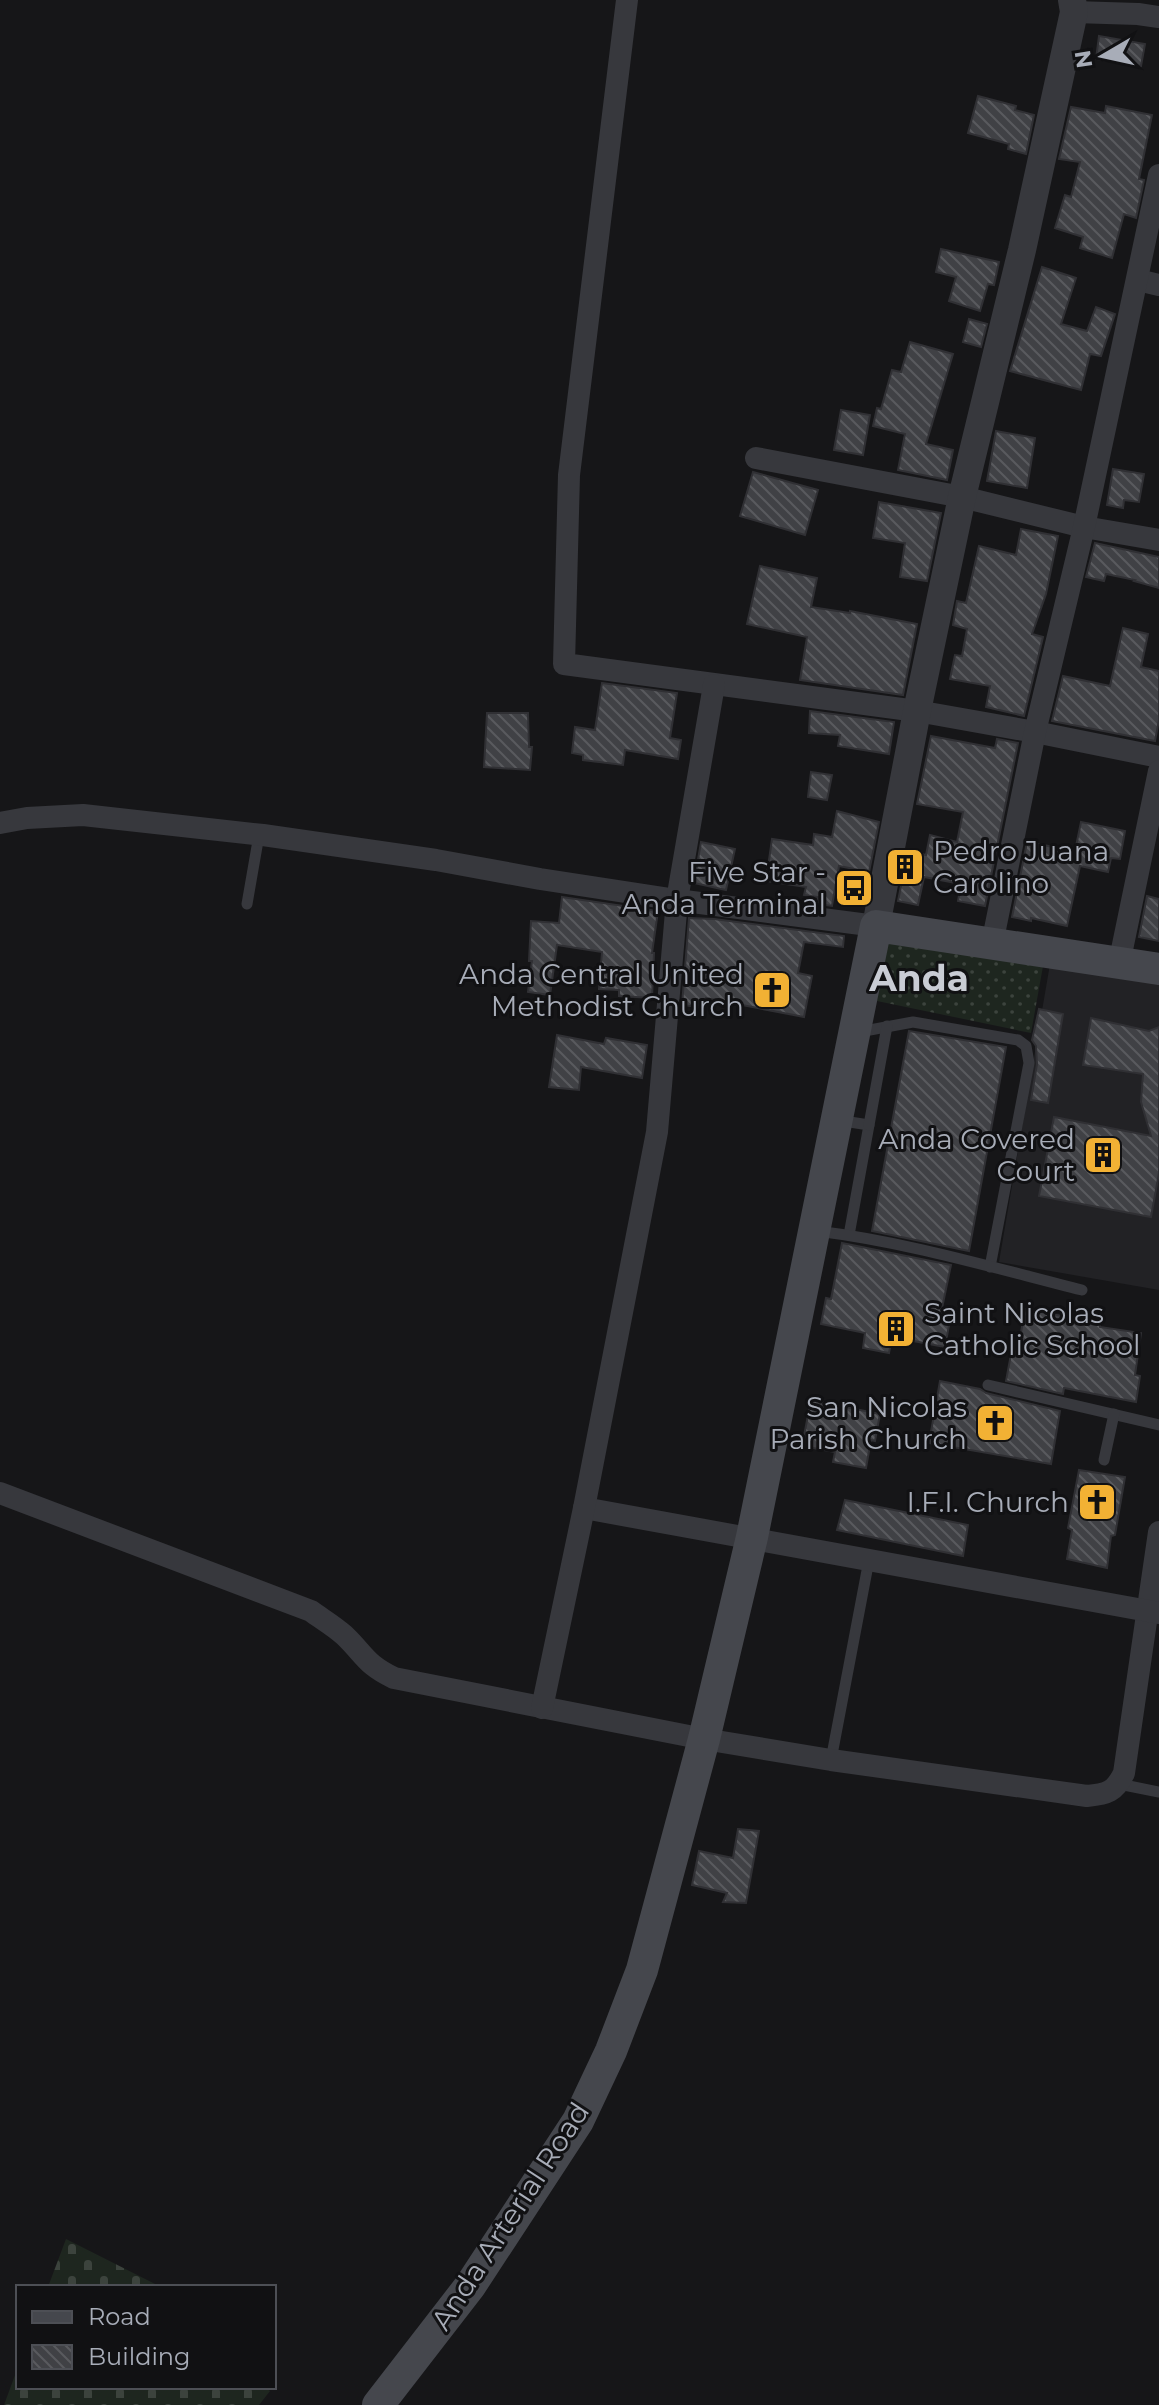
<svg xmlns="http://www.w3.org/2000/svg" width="1159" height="2405" viewBox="0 0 1159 2405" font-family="Montserrat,sans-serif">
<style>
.built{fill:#222225}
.grass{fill:url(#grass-dots)}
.cemetery{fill:url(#cemetery-stones)}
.building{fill:url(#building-back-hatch);stroke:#303034;stroke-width:2}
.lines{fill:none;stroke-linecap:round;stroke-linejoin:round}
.service{stroke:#37383d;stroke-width:11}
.minor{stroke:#37383d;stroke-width:22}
.tertiary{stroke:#37383d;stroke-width:28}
.secondary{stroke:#45474d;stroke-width:32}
.labels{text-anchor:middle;stroke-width:6;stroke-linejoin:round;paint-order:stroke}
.poi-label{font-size:28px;fill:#a8adb8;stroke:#111113;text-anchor:end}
.street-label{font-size:28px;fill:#a8adb8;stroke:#111113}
.district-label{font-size:36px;font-weight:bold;fill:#c9ccd4;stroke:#111113}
</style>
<defs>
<pattern id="grass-dots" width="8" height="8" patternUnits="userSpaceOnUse" patternTransform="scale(2)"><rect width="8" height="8" fill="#1e261f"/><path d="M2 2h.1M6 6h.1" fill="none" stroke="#3c433d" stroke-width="1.8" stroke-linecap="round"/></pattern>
<pattern id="cemetery-stones" width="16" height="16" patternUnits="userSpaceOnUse" patternTransform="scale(2)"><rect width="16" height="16" fill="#1e261f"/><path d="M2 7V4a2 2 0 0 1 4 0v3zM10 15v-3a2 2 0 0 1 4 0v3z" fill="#3c433d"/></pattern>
<pattern id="building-back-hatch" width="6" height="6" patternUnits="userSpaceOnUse" patternTransform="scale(2)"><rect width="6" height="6" fill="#404145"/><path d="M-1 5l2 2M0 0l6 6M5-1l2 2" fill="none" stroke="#595a5e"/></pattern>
</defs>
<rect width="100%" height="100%" fill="#161618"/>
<path class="built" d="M1050,964L1159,983V1290L999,1262Z"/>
<path class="grass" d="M887,936L1043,966L1031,1033L877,1001Z"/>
<g class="cemetery">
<path d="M66,2239L161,2287H48Z"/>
<path d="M18,2367V2387H264L270,2391L259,2405H4Z"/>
</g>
<g class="building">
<path d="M1099,36L1145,44L1141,66L1096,59Z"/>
<path d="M978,96L1016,106L1015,110L1034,115L1026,154L1008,149L1009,144L968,133Z"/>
<path d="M1106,106L1152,115L1139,179L1144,180L1136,218L1124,214L1112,258L1080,248L1083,237L1055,228L1065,195L1071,197L1080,162L1059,159L1071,107L1105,113Z"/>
<path d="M941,249L999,262L994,285L988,284L980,311L949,301L956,277L936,272Z"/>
<path d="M1042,267L1076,278L1061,324L1087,331L1096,307L1115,314L1101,356L1090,354L1081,390L1010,371Z"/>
<path d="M969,319L987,324L981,347L963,342Z"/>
<path d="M910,342L953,354L926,444L953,450L947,480L898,470L905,434L873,426L877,408L881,409L892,370L901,372Z"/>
<path d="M841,410L870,415L863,455L834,450Z"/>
<path d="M996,431L1035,438L1027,488L987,481Z"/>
<path d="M1113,469L1144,474L1139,502L1124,500L1123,508L1107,505Z"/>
<path d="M753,472L818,490L805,535L740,516Z"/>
<path d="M879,502L941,513L927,581L900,577L905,543L873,538Z"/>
<path d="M1021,529L1058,536L1046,594L1032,634L1043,637L1024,716L986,707L990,686L950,679L955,655L962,656L967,629L953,625L957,601L966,603L979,546L1016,555Z"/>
<path d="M1095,543L1159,557V588L1134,581L1135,580L1106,574L1104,581L1086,577Z"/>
<path d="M760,566L817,578L811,607L850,613V611L917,624L903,695L800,680L807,637L747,624Z"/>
<path d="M1123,628L1148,634L1141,667L1159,671V720L1155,741L1052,721L1063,676L1110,686Z"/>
<path d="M602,683L677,693L670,738L681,740L678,759L625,750L623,765L583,760V755L572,753L575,727L595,730Z"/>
<path d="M810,711L894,722L889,754L838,746L840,735L809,733Z"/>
<path d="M487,713H528L529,747H532L530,770L484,767Z"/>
<path d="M931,736L995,748L997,739L1018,743L985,906L958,901L961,884L924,877L918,905L898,901L908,851L926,855L930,835L957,842L963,812L917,804Z"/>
<path d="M811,772L832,775L827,800L808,797Z"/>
<path d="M837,811L879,822L869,872L839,866L832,906L817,904L818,897L804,895L806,887L766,881L772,839L813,845L814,834L832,837Z"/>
<path d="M1081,822L1125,831L1120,859L1111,858L1108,872L1080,866L1067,926L1031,918V921L1012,917L1027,842L1075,851Z"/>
<path d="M701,842L735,849L726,890L694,883Z"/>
<path d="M1147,896L1159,899V941L1139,937Z"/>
<path d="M562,897L658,911L652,953H654L652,998L619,996V990L599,989L602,952L557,945L550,995L528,992L532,961H529L531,921L559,923Z"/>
<path d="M689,918L714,919L844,936L843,947L804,942L798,973L812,976L804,1017L706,998L704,1008L682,1005Z"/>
<path d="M1039,1009L1063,1014L1048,1103L1031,1100L1037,1064L1036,1046L1032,1040Z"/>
<path d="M1091,1018L1149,1031L1159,1027V1173L1151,1217L1039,1196L1054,1117L1151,1136L1141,1102L1143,1074L1083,1065Z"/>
<path d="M909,1031L1006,1047L969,1251L872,1231Z"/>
<path d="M557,1035L604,1044L606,1038L647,1045L642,1078L581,1067L579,1090L549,1087Z"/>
<path d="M842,1243L951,1265L940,1318L950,1320L945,1347L892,1337L889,1353L863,1348L865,1333L821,1324L826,1298L831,1299Z"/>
<path d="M1025,1309L1100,1323V1327L1141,1333L1135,1375L1140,1376L1136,1402L1064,1388L1063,1394L1006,1381L1012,1349L1018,1350Z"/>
<path d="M940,1381L980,1389L986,1393L1060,1411L1051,1464L929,1443Z"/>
<path d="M811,1400L880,1414L875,1441L871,1440L866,1468L833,1462L835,1452L802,1446Z"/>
<path d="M1079,1470L1125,1477L1115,1535L1111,1536L1107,1568L1067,1559L1072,1530L1068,1528Z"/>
<path d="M845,1500L968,1525L963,1556L837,1530Z"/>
<path d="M738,1829L759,1831L746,1903L723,1902L727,1893L692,1885L699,1851L733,1858Z"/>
</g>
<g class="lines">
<g class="service">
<path d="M247,904L259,835"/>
<path d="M859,1032L913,1022L1018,1040L1026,1046L1029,1063L990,1267"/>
<path d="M837,1120L869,1125L849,1235"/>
<path d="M869,1125L887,1026"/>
<path d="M817,1231C907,1242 994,1268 1082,1290"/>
<path d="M988,1385L1159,1425"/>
<path d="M1104,1460L1114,1414"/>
<path d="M831,1760L869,1560"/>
<path d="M1119,1784L1159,1792"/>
</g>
<g class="minor">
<path d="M627,0L569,475L564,664L917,711L1035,732L1159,757"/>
<path d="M1074,12L1138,14L1159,17"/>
<path d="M1138,280L1159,285"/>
<path d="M756,458L962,497L1084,527L1159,540"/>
<path d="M0,823L27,818L83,815L263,835L436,860L540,879L677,900L876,926"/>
<path d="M992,944L1035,732L1084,527L1159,175"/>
<path d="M1119,964L1159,771"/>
<path d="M0,1493L311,1611C322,1619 334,1626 344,1635C365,1655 365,1664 394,1678L704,1739L831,1760L1087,1796C1107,1794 1115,1792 1124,1773L1159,1532"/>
<path d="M584,1508L1159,1613"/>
<path d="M542,1708L584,1508L657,1132L677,900L714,685"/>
</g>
<path class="tertiary" d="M876,926L917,711L962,497L1022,250L1074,12L1072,0"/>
<path class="secondary" d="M378,2405L470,2286L578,2121L611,2051L642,1970L704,1739L752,1537L876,926L1159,969"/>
</g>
<defs>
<symbol id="building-square" viewBox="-11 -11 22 22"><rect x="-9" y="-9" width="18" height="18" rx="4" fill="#f2b134" stroke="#111113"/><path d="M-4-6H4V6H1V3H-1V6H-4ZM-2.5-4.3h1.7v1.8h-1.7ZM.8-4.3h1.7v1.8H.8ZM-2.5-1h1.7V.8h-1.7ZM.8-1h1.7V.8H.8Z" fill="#111"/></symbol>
<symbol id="bus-square" viewBox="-11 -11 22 22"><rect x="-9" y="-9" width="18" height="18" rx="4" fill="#f2b134" stroke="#111113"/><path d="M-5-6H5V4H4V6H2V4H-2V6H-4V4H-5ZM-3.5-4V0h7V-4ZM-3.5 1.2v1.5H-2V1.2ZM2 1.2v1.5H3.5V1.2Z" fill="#111"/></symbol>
<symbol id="church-square" viewBox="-11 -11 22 22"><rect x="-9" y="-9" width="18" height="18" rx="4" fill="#f2b134" stroke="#111113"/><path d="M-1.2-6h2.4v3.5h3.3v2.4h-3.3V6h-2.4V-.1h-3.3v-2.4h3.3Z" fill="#111"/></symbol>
</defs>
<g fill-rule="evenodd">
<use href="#building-square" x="883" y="845" width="44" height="44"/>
<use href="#bus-square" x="832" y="866" width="44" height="44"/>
<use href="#church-square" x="750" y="968" width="44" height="44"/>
<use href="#building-square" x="1081" y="1133" width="44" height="44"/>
<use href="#building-square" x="874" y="1307" width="44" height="44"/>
<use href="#church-square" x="973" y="1401" width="44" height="44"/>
<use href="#church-square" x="1075" y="1480" width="44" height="44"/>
</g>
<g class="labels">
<g class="poi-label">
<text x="933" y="861" text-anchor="start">Pedro Juana<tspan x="933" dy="32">Carolino</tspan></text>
<text x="826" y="882">Five Star -<tspan x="826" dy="32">Anda Terminal</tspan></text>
<text x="744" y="984">Anda Central United<tspan x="744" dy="32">Methodist Church</tspan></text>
<text x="1075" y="1149">Anda Covered<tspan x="1075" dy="32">Court</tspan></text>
<text x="924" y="1323" text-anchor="start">Saint Nicolas<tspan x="924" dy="32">Catholic School</tspan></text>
<text x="967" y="1417">San Nicolas<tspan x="967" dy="32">Parish Church</tspan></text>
<text x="1069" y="1512">I.F.I. Church</text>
</g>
<g class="street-label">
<text transform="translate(510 2216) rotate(-57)" y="10">Anda Arterial Road</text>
</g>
<g class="district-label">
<text x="919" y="991">Anda</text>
</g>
</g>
<rect x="16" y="2285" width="260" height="104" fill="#111113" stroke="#4d4f55" stroke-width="2"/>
<rect x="32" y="2311" width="40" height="12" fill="#45474d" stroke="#4d4f55" stroke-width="2"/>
<text x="88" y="2325" font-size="24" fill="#a8adb8">Road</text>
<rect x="32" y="2345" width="40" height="24" fill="url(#building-back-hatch)" stroke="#4d4f55" stroke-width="2"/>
<text x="88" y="2365" font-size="24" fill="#a8adb8">Building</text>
<g transform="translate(1103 56) rotate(261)" stroke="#111113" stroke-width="6" paint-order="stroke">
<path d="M0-6L14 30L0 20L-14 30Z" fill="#a8adb8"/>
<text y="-12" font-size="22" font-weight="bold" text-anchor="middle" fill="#a8adb8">N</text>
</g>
</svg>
